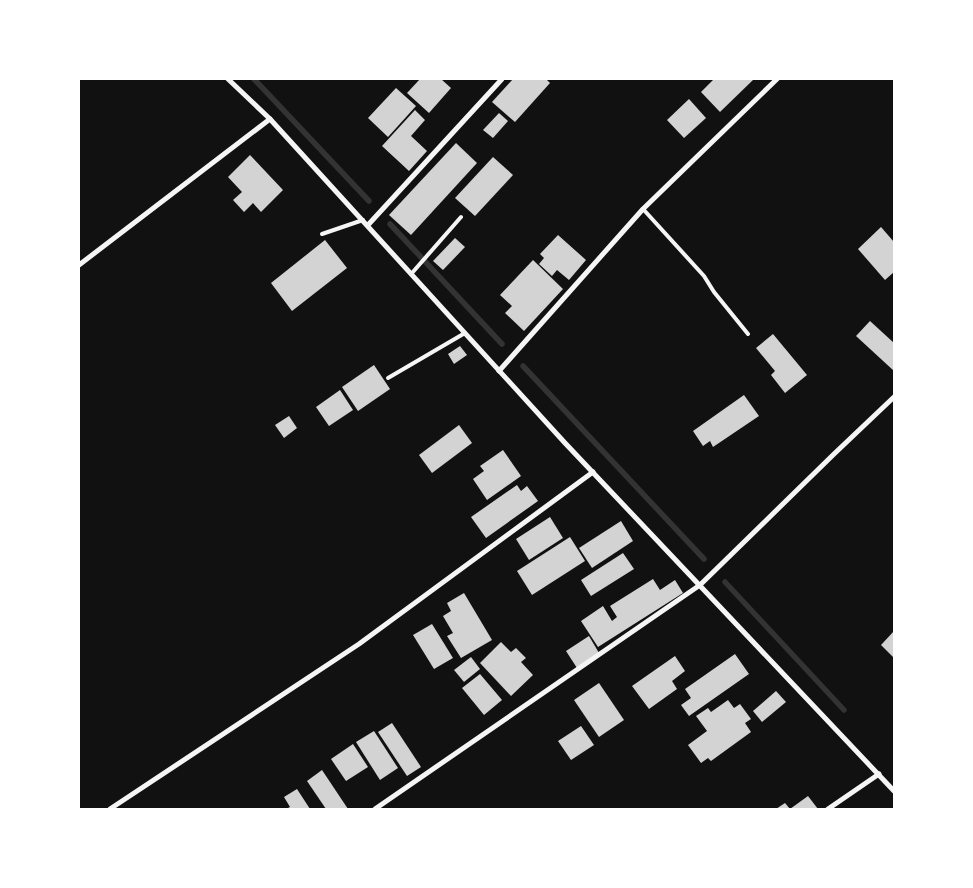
<svg xmlns="http://www.w3.org/2000/svg" width="973" height="888" viewBox="0 0 973 888" font-family="Helvetica,sans-serif">
<style>
.lines{fill:none;stroke-linecap:round;stroke-linejoin:round}
.stream{stroke:#333;stroke-width:5.5}
.building{fill:#d3d3d3}
.service{stroke:#f5f5f5;stroke-width:4}
.minor{stroke:#f5f5f5;stroke-width:5}
</style>
<rect width="100%" height="100%" fill="#111"/>
<g class="lines">
<g class="stream">
<path d="M254,79L369,201"/>
<path d="M390,224L502,344"/>
<path d="M523,366L704,559"/>
<path d="M725,582L844,710"/>
</g>
</g>
<g class="building">
<path d="M420,79H441L451,88L429,113L407,93Z"/>
<path d="M513,79H546L550,83L515,122L492,102Z"/>
<path d="M714,79H754L720,112L701,92Z"/>
<path d="M396,88L416,106L388,137L368,118Z"/>
<path d="M689,99L706,118L684,138L667,120Z"/>
<path d="M415,110L425,120L411,136L427,151L409,171L382,146Z"/>
<path d="M499,113L508,121L493,138L483,130Z"/>
<path d="M456,143L477,163L411,235L389,215Z"/>
<path d="M250,155L283,190L261,212L253,203L244,212L233,200L242,192L228,177Z"/>
<path d="M493,157L513,175L475,216L455,198Z"/>
<path d="M881,227L894,242V272L885,280L858,249Z"/>
<path d="M558,235L586,260L569,280L557,270L552,276L539,264L544,258L540,254Z"/>
<path d="M455,238L465,247L443,270L433,261Z"/>
<path d="M325,240L347,268L292,311L271,283Z"/>
<path d="M533,260L563,289L524,331L505,313L512,306L500,295Z"/>
<path d="M870,321L894,343V371L856,336Z"/>
<path d="M773,334L807,375L785,393L771,375L775,371L756,348Z"/>
<path d="M460,346L467,355L454,364L448,354Z"/>
<path d="M374,365L390,389L358,411L342,387Z"/>
<path d="M340,390L353,410L329,426L316,407Z"/>
<path d="M744,395L759,416L713,447L710,441L703,446L693,431Z"/>
<path d="M289,416L297,428L284,438L275,425Z"/>
<path d="M459,425L472,443L432,473L419,455Z"/>
<path d="M503,450L521,476L487,500L473,479L484,471L480,466Z"/>
<path d="M517,485L521,491L527,486L538,501L486,538L471,517Z"/>
<path d="M550,517L563,538L529,560L516,539Z"/>
<path d="M621,521L633,541L592,568L579,548Z"/>
<path d="M570,537L585,561L532,595L517,571Z"/>
<path d="M623,553L634,569L591,596L581,580Z"/>
<path d="M653,579L660,590L675,580L683,593L598,647L581,621L603,606L612,621L617,617L610,606Z"/>
<path d="M464,593L492,640L461,658L447,636L453,633L443,616L451,611L447,603Z"/>
<path d="M432,624L453,658L434,669L413,635Z"/>
<path d="M894,631V658L881,645Z"/>
<path d="M589,636L599,653L577,668L566,651Z"/>
<path d="M501,642L511,652L516,648L526,658L521,662L533,675L511,696L480,663Z"/>
<path d="M735,654L749,674L689,716L681,705L691,698L685,689Z"/>
<path d="M675,656L685,671L672,681L677,689L649,709L632,686Z"/>
<path d="M471,657L480,669L464,682L454,670Z"/>
<path d="M480,674L502,700L484,715L462,688Z"/>
<path d="M599,683L624,720L599,737L574,700Z"/>
<path d="M776,691L786,702L762,722L753,711Z"/>
<path d="M728,700L734,708L740,704L751,719L745,723L751,732L711,761L708,758L701,763L688,745L707,731L696,716L708,708L711,712Z"/>
<path d="M392,723L421,767L407,776L378,732Z"/>
<path d="M581,726L594,745L571,760L558,741Z"/>
<path d="M374,731L398,768L380,780L356,742Z"/>
<path d="M353,744L368,767L346,781L331,759Z"/>
<path d="M322,770L348,809H326L307,781Z"/>
<path d="M297,789L310,809H286L290,807L284,797Z"/>
<path d="M808,796L818,809H790Z"/>
<path d="M785,803L790,809H776Z"/>
</g>
<g class="lines">
<g class="service">
<path d="M643,209L704,276L714,292L748,334"/>
<path d="M322,234L363,220"/>
<path d="M412,273L461,217"/>
<path d="M388,378L465,333"/>
</g>
<g class="minor">
<path d="M228,79L270,119L565,443L894,791"/>
<path d="M368,225L502,79"/>
<path d="M79,265L270,119"/>
<path d="M499,371L643,209L777,79"/>
<path d="M110,809L359,644L593,472"/>
<path d="M375,809L700,585L834,454L894,397"/>
<path d="M828,809L879,774"/>
</g>
</g>
<rect width="973" height="888" fill="none" stroke="#ffffff" stroke-width="160"/>
</svg>
